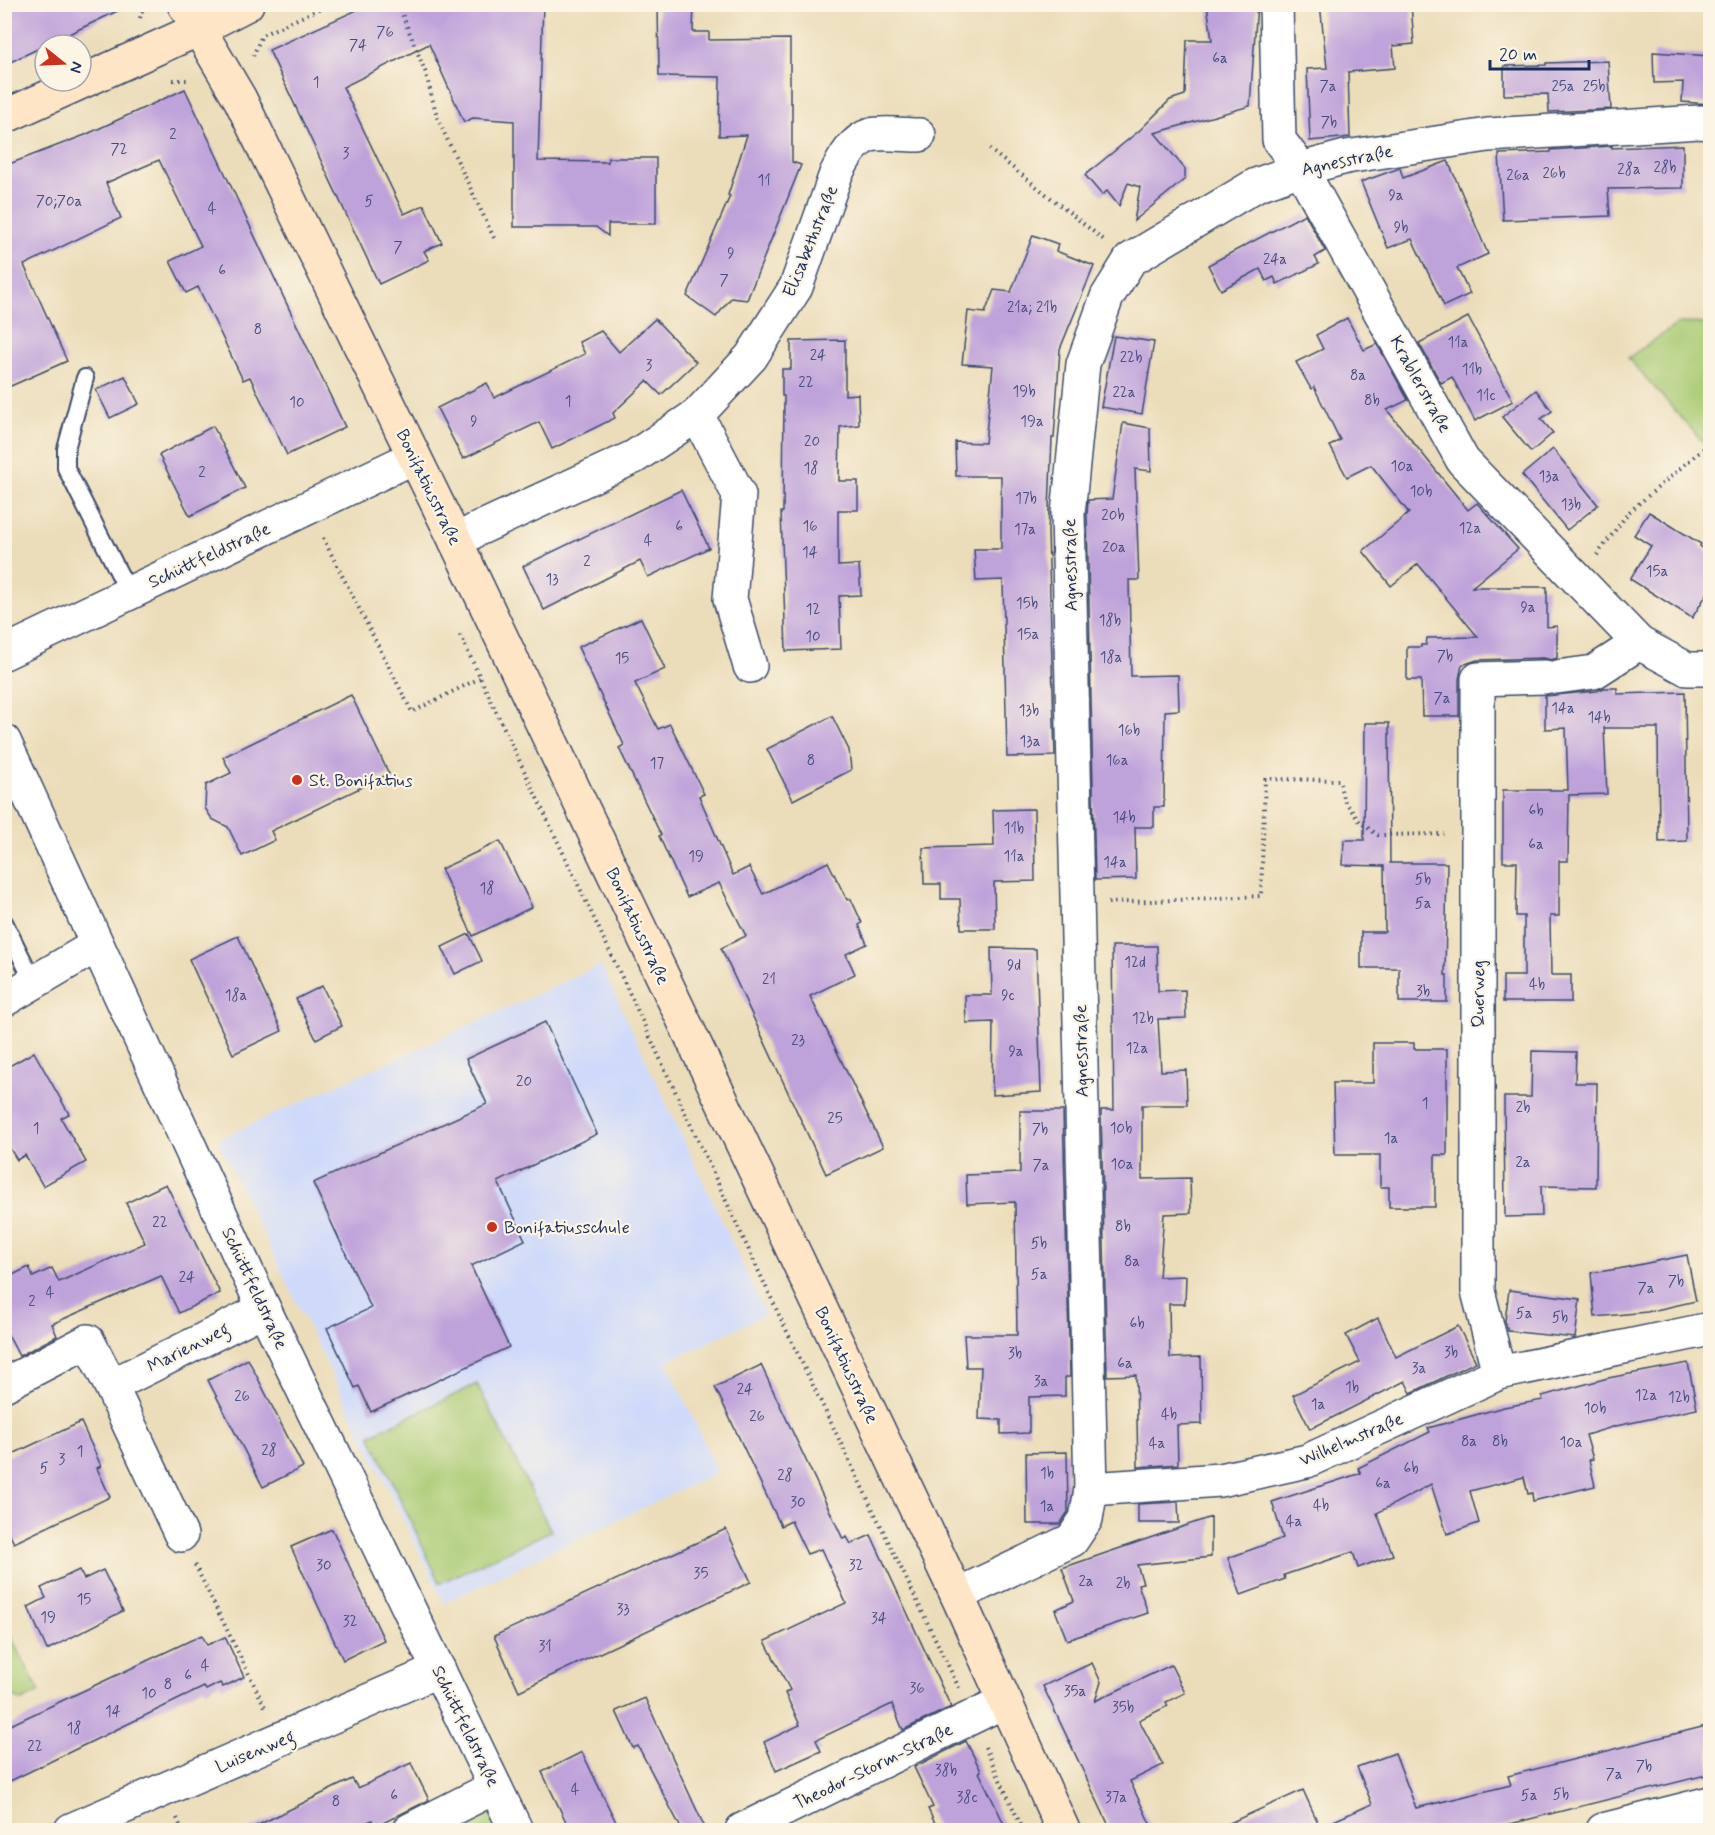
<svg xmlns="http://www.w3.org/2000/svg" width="1715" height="1835" viewBox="0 0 1715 1835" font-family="Mynerve,sans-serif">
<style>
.built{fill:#cfdafa}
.green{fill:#a9cb73;stroke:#627d68;stroke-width:1.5}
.building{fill:#bea2da}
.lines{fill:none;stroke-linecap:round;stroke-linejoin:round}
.lane-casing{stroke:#3a496c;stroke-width:20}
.street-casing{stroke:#3a496c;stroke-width:36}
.secondary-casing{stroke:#3a496c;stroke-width:36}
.path{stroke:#3a496c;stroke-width:4;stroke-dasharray:1.5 4.5;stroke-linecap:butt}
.lane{stroke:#fff;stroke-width:16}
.street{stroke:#fff;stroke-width:33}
.secondary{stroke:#fee5c5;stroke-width:33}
.poi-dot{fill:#c8321e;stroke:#fcf5e5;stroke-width:2}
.labels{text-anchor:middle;stroke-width:4.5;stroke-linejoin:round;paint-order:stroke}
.number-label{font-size:15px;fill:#444c7d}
.street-label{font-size:18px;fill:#1b2f5e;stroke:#fcf5e5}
.poi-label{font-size:18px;fill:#1b2f5e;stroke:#fcf5e5;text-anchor:start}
</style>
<rect width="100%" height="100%" fill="#fcf5e5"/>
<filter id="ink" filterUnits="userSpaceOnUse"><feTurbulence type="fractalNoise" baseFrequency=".0167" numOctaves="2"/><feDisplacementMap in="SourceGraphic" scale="12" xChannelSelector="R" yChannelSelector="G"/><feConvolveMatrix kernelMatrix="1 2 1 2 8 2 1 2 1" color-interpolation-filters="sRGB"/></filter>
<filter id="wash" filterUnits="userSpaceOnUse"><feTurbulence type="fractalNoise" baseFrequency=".008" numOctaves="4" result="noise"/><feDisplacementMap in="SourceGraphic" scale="24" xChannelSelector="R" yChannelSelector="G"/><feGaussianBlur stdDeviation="1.35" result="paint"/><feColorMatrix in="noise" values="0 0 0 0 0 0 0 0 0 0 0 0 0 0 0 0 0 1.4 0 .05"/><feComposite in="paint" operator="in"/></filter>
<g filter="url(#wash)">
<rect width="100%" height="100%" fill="#ebddb9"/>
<path class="built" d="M601,965L766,1314L667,1362L718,1472L444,1603L217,1140Z"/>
<g class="green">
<path d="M1679,323L1710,324V443L1702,441L1628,358Z"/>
<path d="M477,1384L551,1531L440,1583L370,1435Z"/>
<path d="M4,1624L40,1692L22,1701L5,1693Z"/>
<path d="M490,1813L498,1830H454Z"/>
</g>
<g id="blocks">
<g class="building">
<path d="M4,4H132L4,65Z"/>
<path d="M370,4H543L538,161L608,162V158H656V224H608V236L596,227H514V121L473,118L464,122L429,44L343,87L404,214L424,205L442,243L424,251L429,260L379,284L269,50Z"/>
<path d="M658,4H694L693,32H709V40L790,39V103H792V162L801,165L747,300L731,298L716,317L687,296L730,196L728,195L747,135L719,136L720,77L659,76Z"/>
<path d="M1207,4H1257L1250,106L1155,133L1185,169V179L1134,221L1140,187L1128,183L1119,206L1107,191L1102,195L1085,175L1140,130L1170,100L1185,95L1187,40H1212Z"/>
<path d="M1320,4H1411L1414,44L1393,46L1395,68L1348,72L1350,137L1310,141L1307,69L1327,68Z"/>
<path d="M1653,52L1710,56V104L1682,102L1683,82L1654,83Z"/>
<path d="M1608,61L1611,109L1549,112L1548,94L1504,95V66L1546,65V63Z"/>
<path d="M185,89L345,427L287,455L250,377L243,380L198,287L186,293L170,261L201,246L159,160L106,183L121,218L24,265L67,361L4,389V166L85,135Z"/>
<path d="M1683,145V188L1608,189L1610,216L1503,220L1499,154L1551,152V150L1612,146V148Z"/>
<path d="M1448,161L1488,254L1457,268L1470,294L1444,306L1412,239L1388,248L1361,182L1400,168L1403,178Z"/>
<path d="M1305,214L1325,251L1315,257L1319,264L1277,284L1274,277L1266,281L1260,269L1221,290L1208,265Z"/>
<path d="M1033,235L1058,244L1056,251L1094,266L1060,349L1054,438H1052L1048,532L1055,756L1007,757L1003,580L976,581L974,549H1001V476H956L955,442L985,443L993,366L962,364L968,311L985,313L994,290L1011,292Z"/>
<path d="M1468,317L1513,401L1475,421L1452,377L1441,383L1419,343Z"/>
<path d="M1347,318L1364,350L1377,344L1408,400L1387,410L1468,510L1477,503L1518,549L1472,587H1547V627L1557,626V658L1551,660L1544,658L1477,660L1462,665L1459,679V716H1422L1421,680H1407V647H1421V645H1426L1427,638L1478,637L1418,564L1391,586L1363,551L1409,513L1371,465L1347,477L1330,446L1340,440L1314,387L1311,389L1296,362L1323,349L1316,335Z"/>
<path d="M655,319L696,362L661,395L647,381L613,413L615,418L552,449L539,422L463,459L437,408L487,383L494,398L585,354L579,342L601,331L619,352Z"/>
<path d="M1114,336L1154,342L1142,414L1101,407Z"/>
<path d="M845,340V395L858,394L859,425L840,427L839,481H858V510H838V566L859,565L861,595L839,596L841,649L786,651L781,512H783L784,396H782V369H791V341Z"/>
<path d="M125,376L139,404L110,418L96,390Z"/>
<path d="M1536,390L1552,411L1541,419L1553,433L1531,452L1502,417Z"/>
<path d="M1123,423L1150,428L1151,471L1135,469L1139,580H1129L1131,676L1178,675L1179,710L1165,711L1164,807H1154V827H1135L1136,879L1095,880L1087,515L1088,500L1112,499Z"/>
<path d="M213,426L245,488L190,516L159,455Z"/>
<path d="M1553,449L1598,505L1567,530L1522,475Z"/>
<path d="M681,490L709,548L648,577L640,561L544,610L523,566Z"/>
<path d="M1649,512L1701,544L1700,546L1710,554V589L1692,618L1630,579L1651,546L1634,535Z"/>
<path d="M641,618L665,669L635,683L658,729L670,724L704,794L699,796L733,875L749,867L763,894L828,862L847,900L851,899L862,923L859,925L867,944L846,954L855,974L810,996L883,1147L826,1174L721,948L746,936L719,883L687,897L659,836L661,835L619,748L624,745L578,647Z"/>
<path d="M1604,688H1617V694L1685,692L1687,841L1659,842L1658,728H1604L1607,794L1569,795L1568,861H1559V916H1550L1551,975H1571V1002H1503V976H1524V916H1516L1517,862H1503V790H1568L1566,728L1545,729V696L1597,691Z"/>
<path d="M351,695L389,774L271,831L275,840L242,856L228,827L212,819L205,808L206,785L231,773L223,757Z"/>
<path d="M832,716L849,750L851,770L793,800L767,749Z"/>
<path d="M1365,723H1389L1390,863H1447L1445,975H1447V1002H1399V968H1361V932H1385L1384,866L1343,865L1344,840H1364Z"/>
<path d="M1034,809L1035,881L994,882L995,929H961L960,899H941V884H924L923,848L994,846L993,810Z"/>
<path d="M500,841L532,907L473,936L441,869Z"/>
<path d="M469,934L482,961L455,974L442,947Z"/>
<path d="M238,936L282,1031L233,1054L189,959Z"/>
<path d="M1112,946H1157L1158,991L1185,990L1186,1018L1158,1019L1161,1071L1186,1070L1187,1105H1142V1179L1190,1178L1191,1213L1164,1214L1159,1277L1186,1276L1185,1304H1169L1170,1358L1201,1357L1202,1424L1177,1425L1178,1464L1138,1467L1136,1375L1107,1376L1101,1110H1114Z"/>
<path d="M991,948L1036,949L1041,1092L992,1095L993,1022L966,1023L965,995H992Z"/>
<path d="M322,986L342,1026L316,1039L296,999Z"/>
<path d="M545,1022L597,1134L498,1182L525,1240L471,1266L509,1347L371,1412L359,1386L355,1388L327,1328L371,1308L313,1183L487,1104L466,1059Z"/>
<path d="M1373,1043H1414V1049H1447V1155H1435V1207H1389V1187H1380V1155H1335L1333,1083H1373Z"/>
<path d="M1532,1051L1576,1052L1575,1083H1597L1596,1187L1541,1186L1542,1216L1505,1217L1504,1097H1531Z"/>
<path d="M34,1052L69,1114L61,1118L86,1162L43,1186L25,1155L17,1160L4,1139V1069Z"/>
<path d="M1020,1111H1063L1070,1377H1065V1396L1029,1397V1433L1001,1434V1420L979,1419L981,1367H966L964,1335H1017L1015,1202L967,1204L966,1175L1020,1173Z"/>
<path d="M166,1184L220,1293L179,1313L161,1276L52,1324L57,1336L19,1356L4,1327V1279L29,1267L33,1277L52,1268L59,1282L145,1243L126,1203Z"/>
<path d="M1687,1255L1696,1301L1647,1312L1595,1317L1591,1273L1618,1269Z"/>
<path d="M1509,1290L1580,1299L1575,1338L1508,1331L1505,1321Z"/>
<path d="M1378,1318L1396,1357L1458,1326L1476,1362L1411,1393L1405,1381L1310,1429L1293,1395L1360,1362L1346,1335Z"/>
<path d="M248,1359L303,1467L263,1487L208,1380Z"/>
<path d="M1688,1363L1697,1409L1616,1426L1586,1435L1593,1459L1589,1460L1595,1486L1533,1501L1532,1493L1528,1494L1524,1477L1470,1491L1479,1523L1447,1534L1431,1484L1377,1513L1393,1555L1358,1568L1353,1552L1284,1575L1285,1579L1241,1595L1228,1558L1283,1538L1272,1502L1361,1473L1358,1468L1430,1432L1428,1428L1504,1407L1543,1400L1542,1396L1608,1378Z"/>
<path d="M761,1365L843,1539L847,1537L851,1544L871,1535L951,1707L903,1730L892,1704L816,1740L821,1751L776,1771L764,1742L800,1725L785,1693L790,1690L765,1641L846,1603L821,1549L807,1554L791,1521L781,1526L715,1387Z"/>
<path d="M81,1422L101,1466L97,1468L110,1497L14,1543L4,1524V1458Z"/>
<path d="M1067,1452L1068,1512L1060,1524H1027L1026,1453Z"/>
<path d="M1178,1502L1179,1523H1138V1504Z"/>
<path d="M1211,1517V1557L1137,1565L1143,1583L1138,1584L1148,1613L1067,1640L1055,1610L1074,1601L1062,1568Z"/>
<path d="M332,1529L384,1640L343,1660L291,1547Z"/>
<path d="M726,1529L751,1582L519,1691L494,1636Z"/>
<path d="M79,1570L84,1579L103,1570L123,1611L47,1650L28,1607L46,1598L41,1588Z"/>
<path d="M202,1635L207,1645L225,1637L244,1677L223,1687L220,1683L206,1690L204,1687L4,1784V1728Z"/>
<path d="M1092,1663L1101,1682L1095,1701L1171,1665L1185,1693L1166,1702L1168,1706L1139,1720L1163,1765L1130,1781L1153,1830H1111L1043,1686Z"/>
<path d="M645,1698L706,1830H682L638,1746L633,1748L616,1711Z"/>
<path d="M1710,1725V1774L1486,1830H1214L1303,1790L1320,1827L1372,1804L1357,1767L1395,1753L1416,1808L1511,1785L1508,1776Z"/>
<path d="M966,1741L981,1771L979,1772L1007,1830H938L928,1809L933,1807L914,1767Z"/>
<path d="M582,1752L608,1806L620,1830H570L542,1772Z"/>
<path d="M411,1763L429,1800L375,1827L372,1820L352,1830H248L352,1779L358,1788Z"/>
</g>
</g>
</g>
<g filter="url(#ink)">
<use href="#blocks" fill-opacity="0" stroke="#3a496c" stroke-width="1.5"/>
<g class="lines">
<defs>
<g id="lane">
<path d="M85,378L66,449V468L129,593"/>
<path d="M4,922L34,983"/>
</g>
<g id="street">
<path d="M1276,4L1279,140L1301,169L1463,461L1639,643L1687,669H1710"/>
<path d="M697,415L739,495L730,599L750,666"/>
<path d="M456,542L476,530L634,457L697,415L751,357L796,287L836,174C843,160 854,139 871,135C881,132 907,135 919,135"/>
<path d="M4,653L414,457"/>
<path d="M1557,677L1594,672L1639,643"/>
<path d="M4,741L264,1309L516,1830"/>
<path d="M4,1000L97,945"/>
<path d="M1499,1373L1478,1291V679L1545,677"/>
<path d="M4,1385L88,1341L111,1386L264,1309"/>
<path d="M111,1386L181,1535"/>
<path d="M1091,1489L1068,514L1083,364L1107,297L1130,260L1256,185L1301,169L1346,157L1488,135L1700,122L1710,123"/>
<path d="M957,1595L1072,1540L1086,1519L1091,1489L1220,1480L1307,1461L1499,1373L1710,1329"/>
<path d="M71,1830L439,1670"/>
<path d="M410,1830L495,1787"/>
<path d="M742,1830L1005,1701"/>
<path d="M1603,1830L1710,1803"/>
</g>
<g id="secondary">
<path d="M184,4L240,99L456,542L957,1595L1063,1830"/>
<path d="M4,117L199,29L247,4"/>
</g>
</defs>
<use href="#lane" class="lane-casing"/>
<use href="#street" class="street-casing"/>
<use href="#secondary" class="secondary-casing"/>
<g class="path">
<path d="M398,4L425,71L438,120L495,240"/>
<path d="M140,18L144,4"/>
<path d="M253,56L262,35L330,4"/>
<path d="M173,80H189"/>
<path d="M989,149L1104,240"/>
<path d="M323,538L412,712L480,678"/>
<path d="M1597,555L1628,513L1710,443"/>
<path d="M460,635L636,1007L779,1315L959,1688"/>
<path d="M1108,903L1261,896L1265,779L1339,780L1343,799L1360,822L1378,835L1444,834"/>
<path d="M195,1565L266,1709"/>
<path d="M985,1747L1023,1830"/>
<path d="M177,1818L182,1830"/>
</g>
<use href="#lane" class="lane"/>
<use href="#street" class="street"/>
<use href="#secondary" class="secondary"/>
</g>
</g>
<g class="poi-dot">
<circle cx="297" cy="780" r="6"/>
<circle cx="492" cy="1227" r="6"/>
</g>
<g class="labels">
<g class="number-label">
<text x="385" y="37">76</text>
<text x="358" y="50">74</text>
<text x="1220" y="63">6a</text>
<text x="316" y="87">1</text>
<text x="1328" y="91">7a</text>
<text x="1563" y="91">25a</text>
<text x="1594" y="91">25b</text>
<text x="1329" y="127">7b</text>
<text x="173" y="139">2</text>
<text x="119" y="154">72</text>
<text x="346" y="158">3</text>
<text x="1665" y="172">28b</text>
<text x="1629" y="174">28a</text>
<text x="1554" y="178">26b</text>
<text x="1518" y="180">26a</text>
<text x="764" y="185">11</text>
<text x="1396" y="200">9a</text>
<text x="59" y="206">70;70a</text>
<text x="369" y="206">5</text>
<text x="212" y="213">4</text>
<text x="1401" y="232">9b</text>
<text x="398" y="252">7</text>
<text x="731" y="258">9</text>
<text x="1275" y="264">24a</text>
<text x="222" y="275">6</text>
<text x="724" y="285">7</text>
<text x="1032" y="312">21a; 21b</text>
<text x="258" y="334">8</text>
<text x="1458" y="347">11a</text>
<text x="818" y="360">24</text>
<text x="1131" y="362">22b</text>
<text x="649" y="370">3</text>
<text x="1472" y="374">11b</text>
<text x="1358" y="380">8a</text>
<text x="806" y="387">22</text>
<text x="1024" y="396">19b</text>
<text x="1124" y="397">22a</text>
<text x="1486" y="400">11c</text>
<text x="1372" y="405">8b</text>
<text x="568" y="406">1</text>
<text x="297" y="407">10</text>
<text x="474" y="426">9</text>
<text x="1032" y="426">19a</text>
<text x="812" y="446">20</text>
<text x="1402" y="471">10a</text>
<text x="811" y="473">18</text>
<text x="202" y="477">2</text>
<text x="1549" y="481">13a</text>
<text x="1421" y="496">10b</text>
<text x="1026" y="503">17b</text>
<text x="1571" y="509">13b</text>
<text x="1113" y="520">20b</text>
<text x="679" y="531">6</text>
<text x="810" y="531">16</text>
<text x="1470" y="533">12a</text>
<text x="1025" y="534">17a</text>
<text x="648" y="545">4</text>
<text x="1114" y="552">20a</text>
<text x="810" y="557">14</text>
<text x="587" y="566">2</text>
<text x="1657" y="576">15a</text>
<text x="552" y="584">13</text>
<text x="1027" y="608">15b</text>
<text x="1528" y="612">9a</text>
<text x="813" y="614">12</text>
<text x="1110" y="625">18b</text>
<text x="1028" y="639">15a</text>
<text x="813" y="641">10</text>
<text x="1445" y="661">7b</text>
<text x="1111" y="662">18a</text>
<text x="622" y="663">15</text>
<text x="1442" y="703">7a</text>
<text x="1563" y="713">14a</text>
<text x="1029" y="715">13b</text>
<text x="1599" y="722">14b</text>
<text x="1129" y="735">16b</text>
<text x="1030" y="746">13a</text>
<text x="811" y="765">8</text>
<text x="1117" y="765">16a</text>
<text x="657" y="768">17</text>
<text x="1536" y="815">6b</text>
<text x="1124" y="822">14b</text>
<text x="1014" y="833">11b</text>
<text x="1536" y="849">6a</text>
<text x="696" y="861">19</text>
<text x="1014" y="861">11a</text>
<text x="1115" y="867">14a</text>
<text x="1423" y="884">5b</text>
<text x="487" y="893">18</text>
<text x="1423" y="908">5a</text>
<text x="1135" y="967">12d</text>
<text x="1014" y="970">9d</text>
<text x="769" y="984">21</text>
<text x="1537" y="989">4b</text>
<text x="1423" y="996">3b</text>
<text x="236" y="1000">18a</text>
<text x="1008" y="1000">9c</text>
<text x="1143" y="1023">12b</text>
<text x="798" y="1045">23</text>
<text x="1137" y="1053">12a</text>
<text x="1016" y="1056">9a</text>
<text x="524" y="1086">20</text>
<text x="1425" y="1108">1</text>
<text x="1523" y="1112">2b</text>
<text x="835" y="1123">25</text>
<text x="36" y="1133">1</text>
<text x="1121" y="1133">10b</text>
<text x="1040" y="1134">7b</text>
<text x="1391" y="1143">1a</text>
<text x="1523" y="1167">2a</text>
<text x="1122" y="1169">10a</text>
<text x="1041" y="1170">7a</text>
<text x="160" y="1227">22</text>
<text x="1123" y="1231">8b</text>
<text x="1039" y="1248">5b</text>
<text x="1132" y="1266">8a</text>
<text x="1039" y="1279">5a</text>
<text x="187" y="1282">24</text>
<text x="1676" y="1286">7b</text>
<text x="1646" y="1293">7a</text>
<text x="50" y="1297">4</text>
<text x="32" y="1306">2</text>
<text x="1524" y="1318">5a</text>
<text x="1560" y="1322">5b</text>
<text x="1137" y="1328">6b</text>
<text x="1451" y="1357">3b</text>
<text x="1015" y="1358">3b</text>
<text x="1125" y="1368">6a</text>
<text x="1419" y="1373">3a</text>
<text x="1041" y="1386">3a</text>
<text x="1352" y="1392">1b</text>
<text x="745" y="1394">24</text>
<text x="1646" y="1400">12a</text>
<text x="242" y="1401">26</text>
<text x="1679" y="1402">12b</text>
<text x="1318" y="1409">1a</text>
<text x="1595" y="1413">10b</text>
<text x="1169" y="1419">4b</text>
<text x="757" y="1421">26</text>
<text x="1469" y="1446">8a</text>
<text x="1500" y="1446">8b</text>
<text x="1571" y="1447">10a</text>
<text x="1157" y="1448">4a</text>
<text x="269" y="1455">28</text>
<text x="80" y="1456">1</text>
<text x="62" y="1464">3</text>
<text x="44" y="1473">5</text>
<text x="1411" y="1473">6b</text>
<text x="1047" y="1478">1b</text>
<text x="785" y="1480">28</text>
<text x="1383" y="1488">6a</text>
<text x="798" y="1507">30</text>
<text x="1321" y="1510">4b</text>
<text x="1047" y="1511">1a</text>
<text x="1294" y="1526">4a</text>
<text x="324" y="1570">30</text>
<text x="856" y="1570">32</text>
<text x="701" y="1578">35</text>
<text x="1086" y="1586">2a</text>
<text x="1123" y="1588">2b</text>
<text x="84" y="1604">15</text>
<text x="623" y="1614">33</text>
<text x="48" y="1622">19</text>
<text x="879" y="1623">34</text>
<text x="350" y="1626">32</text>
<text x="545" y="1651">31</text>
<text x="205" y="1670">4</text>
<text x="188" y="1680">6</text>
<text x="168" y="1689">8</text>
<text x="917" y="1693">36</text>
<text x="1075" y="1696">35a</text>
<text x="149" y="1698">10</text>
<text x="1123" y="1712">35b</text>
<text x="113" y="1716">14</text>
<text x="74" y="1733">18</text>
<text x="35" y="1751">22</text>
<text x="1644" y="1771">7b</text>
<text x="946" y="1775">38b</text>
<text x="1614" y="1779">7a</text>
<text x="575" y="1794">4</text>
<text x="1561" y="1799">5b</text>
<text x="394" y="1800">6</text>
<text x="1529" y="1800">5a</text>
<text x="967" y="1802">38c</text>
<text x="1116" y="1802">37a</text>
<text x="336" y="1806">8</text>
</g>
<g class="street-label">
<text transform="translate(1347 160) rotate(-12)" y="6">Agnesstraße</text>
<text transform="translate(810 241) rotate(-68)" y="6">Elisabethstraße</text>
<text transform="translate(1421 384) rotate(61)" y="6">Krablerstraße</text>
<text transform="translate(429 487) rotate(64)" y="6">Bonifatiusstraße</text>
<text transform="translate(209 555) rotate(-25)" y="6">Schüttfeldstraße</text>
<text transform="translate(1070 565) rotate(-91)" y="6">Agnesstraße</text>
<text transform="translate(638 926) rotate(65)" y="6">Bonifatiusstraße</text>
<text transform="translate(1478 994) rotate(-90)" y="6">Querweg</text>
<text transform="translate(1081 1051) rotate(-91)" y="6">Agnesstraße</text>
<text transform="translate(255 1288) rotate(65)" y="6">Schüttfeldstraße</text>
<text transform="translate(188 1347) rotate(-27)" y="6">Marienweg</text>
<text transform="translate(847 1365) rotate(65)" y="6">Bonifatiusstraße</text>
<text transform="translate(1351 1439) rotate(-23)" y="6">Wilhelmstraße</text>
<text transform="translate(466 1726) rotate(64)" y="6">Schüttfeldstraße</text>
<text transform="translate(255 1751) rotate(-23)" y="6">Luisenweg</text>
<text transform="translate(873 1766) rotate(-26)" y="6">Theodor-Storm-Straße</text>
</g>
<g class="poi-label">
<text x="309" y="786">St. Bonifatius</text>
<text x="504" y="1233">Bonifatiusschule</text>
</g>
</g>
<rect width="1715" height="1835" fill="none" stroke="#fcf5e5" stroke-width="24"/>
<g transform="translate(63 63) rotate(108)"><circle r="28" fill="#fcf5e5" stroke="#a2a6af" stroke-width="1.5"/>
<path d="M0-4.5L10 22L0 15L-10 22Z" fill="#c8321e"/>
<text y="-9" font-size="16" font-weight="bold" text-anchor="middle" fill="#1b2f5e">N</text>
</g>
<path d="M1490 60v9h99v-9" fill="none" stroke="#1b2f5e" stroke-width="3"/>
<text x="1499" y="60" font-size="18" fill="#1b2f5e" stroke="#fcf5e5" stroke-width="4.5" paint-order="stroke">20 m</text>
</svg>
